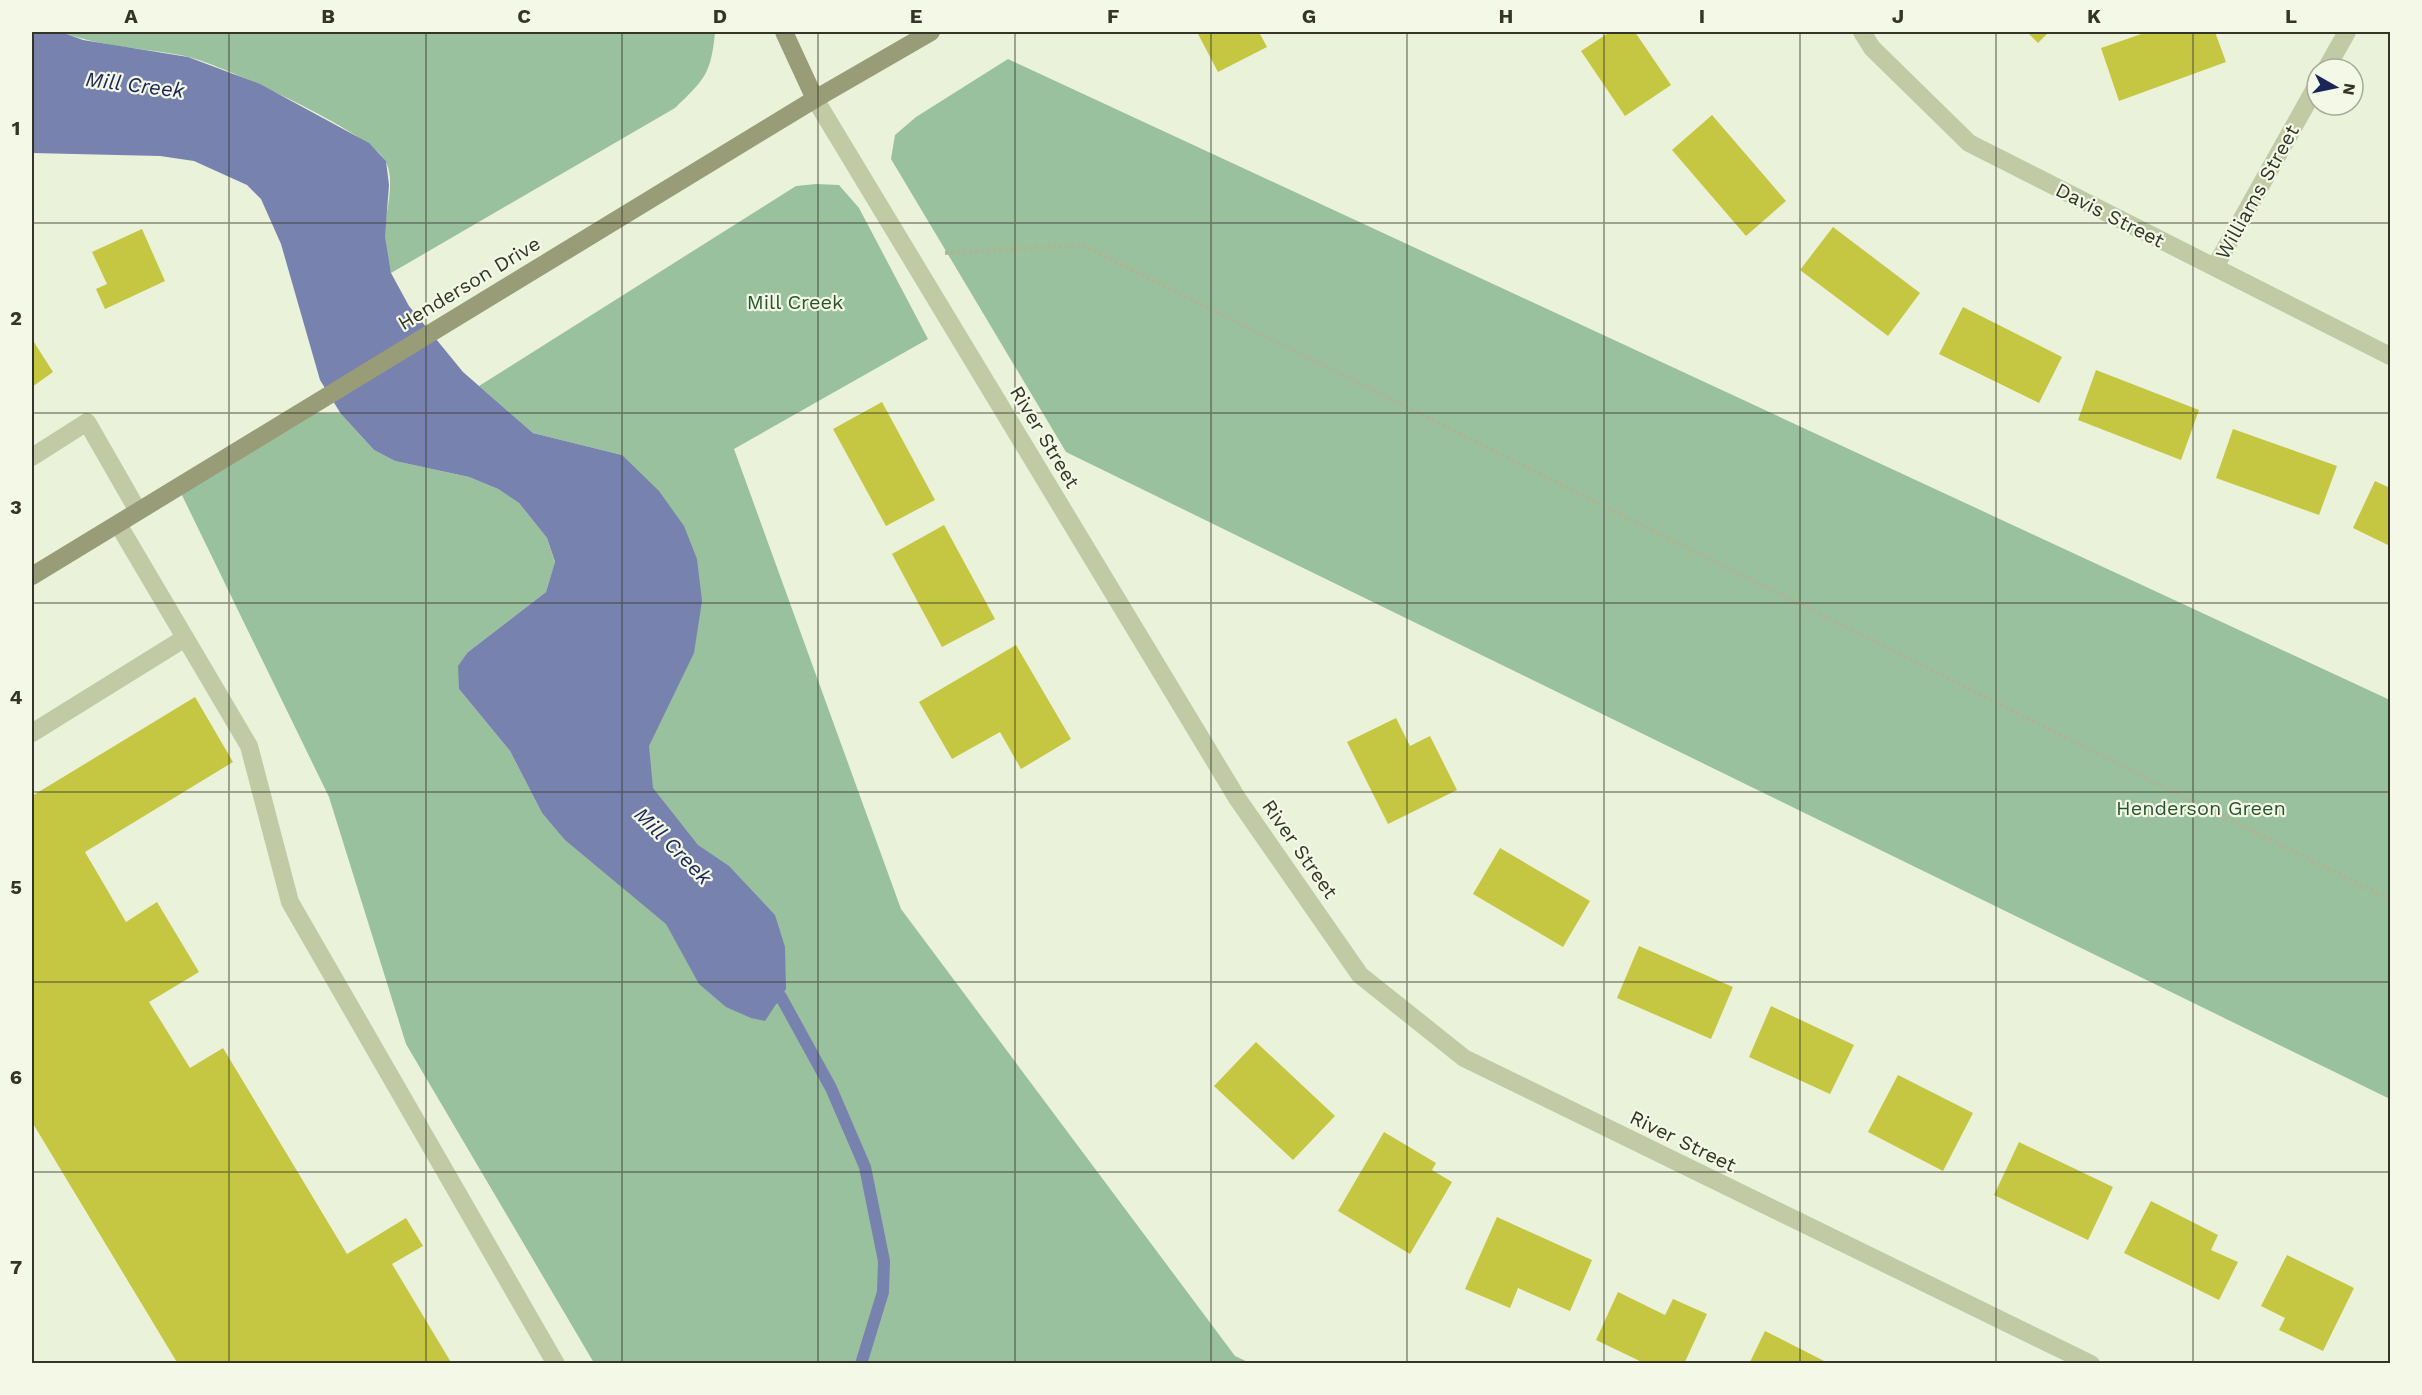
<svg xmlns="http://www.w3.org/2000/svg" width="2422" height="1395" viewBox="0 0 2422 1395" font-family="'Work Sans',sans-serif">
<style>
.green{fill:#99c19e}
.water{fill:#7882af}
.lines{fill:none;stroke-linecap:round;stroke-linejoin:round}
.stream{stroke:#7882af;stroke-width:12}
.building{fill:#c5c742}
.path{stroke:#aeb590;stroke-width:4;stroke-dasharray:3 3;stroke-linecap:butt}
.lane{stroke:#c1caa5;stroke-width:18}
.street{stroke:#c1caa5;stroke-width:18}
.secondary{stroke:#989d77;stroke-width:18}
.grid{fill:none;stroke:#343527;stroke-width:1.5;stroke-opacity:0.55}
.labels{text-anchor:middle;stroke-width:4.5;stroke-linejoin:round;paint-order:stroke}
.street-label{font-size:20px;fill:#343527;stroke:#f3f9e6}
.park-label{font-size:20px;fill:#2a5430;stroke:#f3f9e6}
.water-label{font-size:21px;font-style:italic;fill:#1c2557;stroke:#f3f9e6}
.neatline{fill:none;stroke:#343527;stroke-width:2}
.grid-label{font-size:20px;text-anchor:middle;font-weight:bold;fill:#343527}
</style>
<rect width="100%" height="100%" fill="#eaf2d9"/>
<g class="green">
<path d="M61,32H715C711,74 705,79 675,108L391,273C389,261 385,249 385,237C384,214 397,182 385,160C369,132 221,64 185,56C144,48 101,47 61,32Z"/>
<path d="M1008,59L2390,700V1099L1066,452L891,159L895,135L916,117Z"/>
<path d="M816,184L839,185L859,208L928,339L734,449L901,909L1235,1356L1250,1363H594L406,1044L329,797L178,487L299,413L341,414L374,450L395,461L469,477L498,489L519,503L547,538L555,563L546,592L468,652L459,689L510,751L542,813L565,839L622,455L533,433L479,386L796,186Z"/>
</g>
<path class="water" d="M32,32H61L83,40L188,57L260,84L369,143L386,161L389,185L385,237L391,273L409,306L463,372L533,433L622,455L659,491L684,526L697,559L702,601L694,653L649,746L653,788L698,845L729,866L775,915L785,947L786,989L765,1021L751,1018L726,1007L699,984L666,924L565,840L542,813L510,751L459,689L458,666L468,652L546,592L555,562L547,538L519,503L498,489L469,477L395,461L374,450L341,414L320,380L281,244L261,199L247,185L194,161L160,156L32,153Z"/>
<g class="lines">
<path class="stream" d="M766,998L781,997L831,1088L865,1167L884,1261L883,1292L861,1364"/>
</g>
<g class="building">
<path d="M1197,32H1265L1260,34L1267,47L1218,72Z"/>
<path d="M1610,32H1635L1671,85L1625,116L1581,51Z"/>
<path d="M2027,32H2049L2038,43Z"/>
<path d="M2147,32H2215L2226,62L2119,101L2101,48Z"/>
<path d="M1712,115L1786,201L1746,236L1672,150Z"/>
<path d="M1833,227L1920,293L1888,336L1800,270Z"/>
<path d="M142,229L165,281L105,309L96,289L107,284L92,252Z"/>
<path d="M1963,307L2062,357L2039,403L1939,354Z"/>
<path d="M32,339L53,372L32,387Z"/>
<path d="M2096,370L2199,410L2181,460L2078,420Z"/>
<path d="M882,402L935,500L886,526L833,429Z"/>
<path d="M2233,429L2337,466L2319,515L2216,478Z"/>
<path d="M2375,481L2390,488V546L2353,528Z"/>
<path d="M944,525L995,619L942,647L892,554Z"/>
<path d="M1016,645L1071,739L1021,769L1000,732L952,759L919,702Z"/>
<path d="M195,697L233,762L85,852L126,922L157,902L199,972L149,1002L190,1068L223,1048L347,1254L406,1218L423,1246L392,1264L452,1364H178L32,1122V796Z"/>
<path d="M1396,718L1410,746L1430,736L1457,790L1388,824L1347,742Z"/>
<path d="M1500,848L1590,901L1563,947L1473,894Z"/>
<path d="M1639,946L1733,987L1711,1039L1617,998Z"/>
<path d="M1771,1006L1854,1045L1830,1094L1749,1057Z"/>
<path d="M1256,1042L1335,1116L1293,1160L1214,1086Z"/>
<path d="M1898,1075L1973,1113L1943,1171L1868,1132Z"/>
<path d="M1384,1132L1436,1163L1432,1170L1452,1182L1410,1254L1338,1211Z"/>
<path d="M2019,1142L2113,1187L2088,1240L1994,1195Z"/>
<path d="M2151,1201L2218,1235L2211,1250L2238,1262L2219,1300L2124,1253Z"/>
<path d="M1497,1217L1592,1260L1570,1311L1518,1288L1510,1308L1465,1289Z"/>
<path d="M2287,1255L2354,1288L2323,1351L2279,1330L2285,1318L2261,1306Z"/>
<path d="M1618,1292L1665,1315L1673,1299L1707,1314L1684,1364H1646L1596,1340Z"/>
<path d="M1765,1331L1830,1364H1749Z"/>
</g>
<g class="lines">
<path class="path" d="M945,253L1083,245L2390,900"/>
<g class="lane">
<path d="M32,457L87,422L138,511"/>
<path d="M118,524L249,746L290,902L556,1364"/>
<path d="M32,733L185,638"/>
</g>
<g class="street">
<path d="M1862,32L1872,48L1969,143L2390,356"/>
<path d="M2326,69L2347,32"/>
<path d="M815,99L1237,798L1360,975L1464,1058L2091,1364"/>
<path d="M2215,267L2317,85"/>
</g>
<g class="secondary">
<path d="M784,32L815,99"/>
<path d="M32,576L815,99L931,32"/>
</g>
</g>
<path class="grid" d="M229,32V1364M426,32V1364M622,32V1364M818,32V1364M1015,32V1364M1211,32V1364M1407,32V1364M1604,32V1364M1800,32V1364M1996,32V1364M2193,32V1364M32,223H2390M32,413H2390M32,603H2390M32,792H2390M32,982H2390M32,1172H2390"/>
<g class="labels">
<g class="street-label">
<text transform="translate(2257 192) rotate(-61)" y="7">Williams Street</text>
<text transform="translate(2110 215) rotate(27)" y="7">Davis Street</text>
<text transform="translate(469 283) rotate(-31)" y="7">Henderson Drive</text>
<text transform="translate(1045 437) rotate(59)" y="7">River Street</text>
<text transform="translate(1300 849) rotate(55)" y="7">River Street</text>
<text transform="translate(1683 1141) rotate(26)" y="7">River Street</text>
</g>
<g class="park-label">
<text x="795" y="309">Mill Creek</text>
<text x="2201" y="815">Henderson Green</text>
</g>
<g class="water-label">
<text transform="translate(135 85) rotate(7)" y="7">Mill Creek</text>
<text transform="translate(673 846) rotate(45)" y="7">Mill Creek</text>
</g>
</g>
<rect width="2422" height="1395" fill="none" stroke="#f3f9e6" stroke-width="66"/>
<g transform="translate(2335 87) rotate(99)"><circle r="28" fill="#f3f9e6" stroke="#a7ab9a" stroke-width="1.5"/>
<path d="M0-4.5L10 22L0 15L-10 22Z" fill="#1c2557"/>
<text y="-9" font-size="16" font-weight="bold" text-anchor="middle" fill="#343527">N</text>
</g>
<rect x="33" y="33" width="2356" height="1329" class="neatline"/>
<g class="grid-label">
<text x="131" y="23">A</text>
<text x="328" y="23">B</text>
<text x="524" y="23">C</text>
<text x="720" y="23">D</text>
<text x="916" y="23">E</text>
<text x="1113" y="23">F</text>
<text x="1309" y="23">G</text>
<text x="1506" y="23">H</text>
<text x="1702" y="23">I</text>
<text x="1898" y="23">J</text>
<text x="2094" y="23">K</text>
<text x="2291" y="23">L</text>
<text x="16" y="135">1</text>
<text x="16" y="325">2</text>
<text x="16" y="514">3</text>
<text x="16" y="704">4</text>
<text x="16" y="894">5</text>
<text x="16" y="1084">6</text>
<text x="16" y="1274">7</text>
</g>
</svg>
